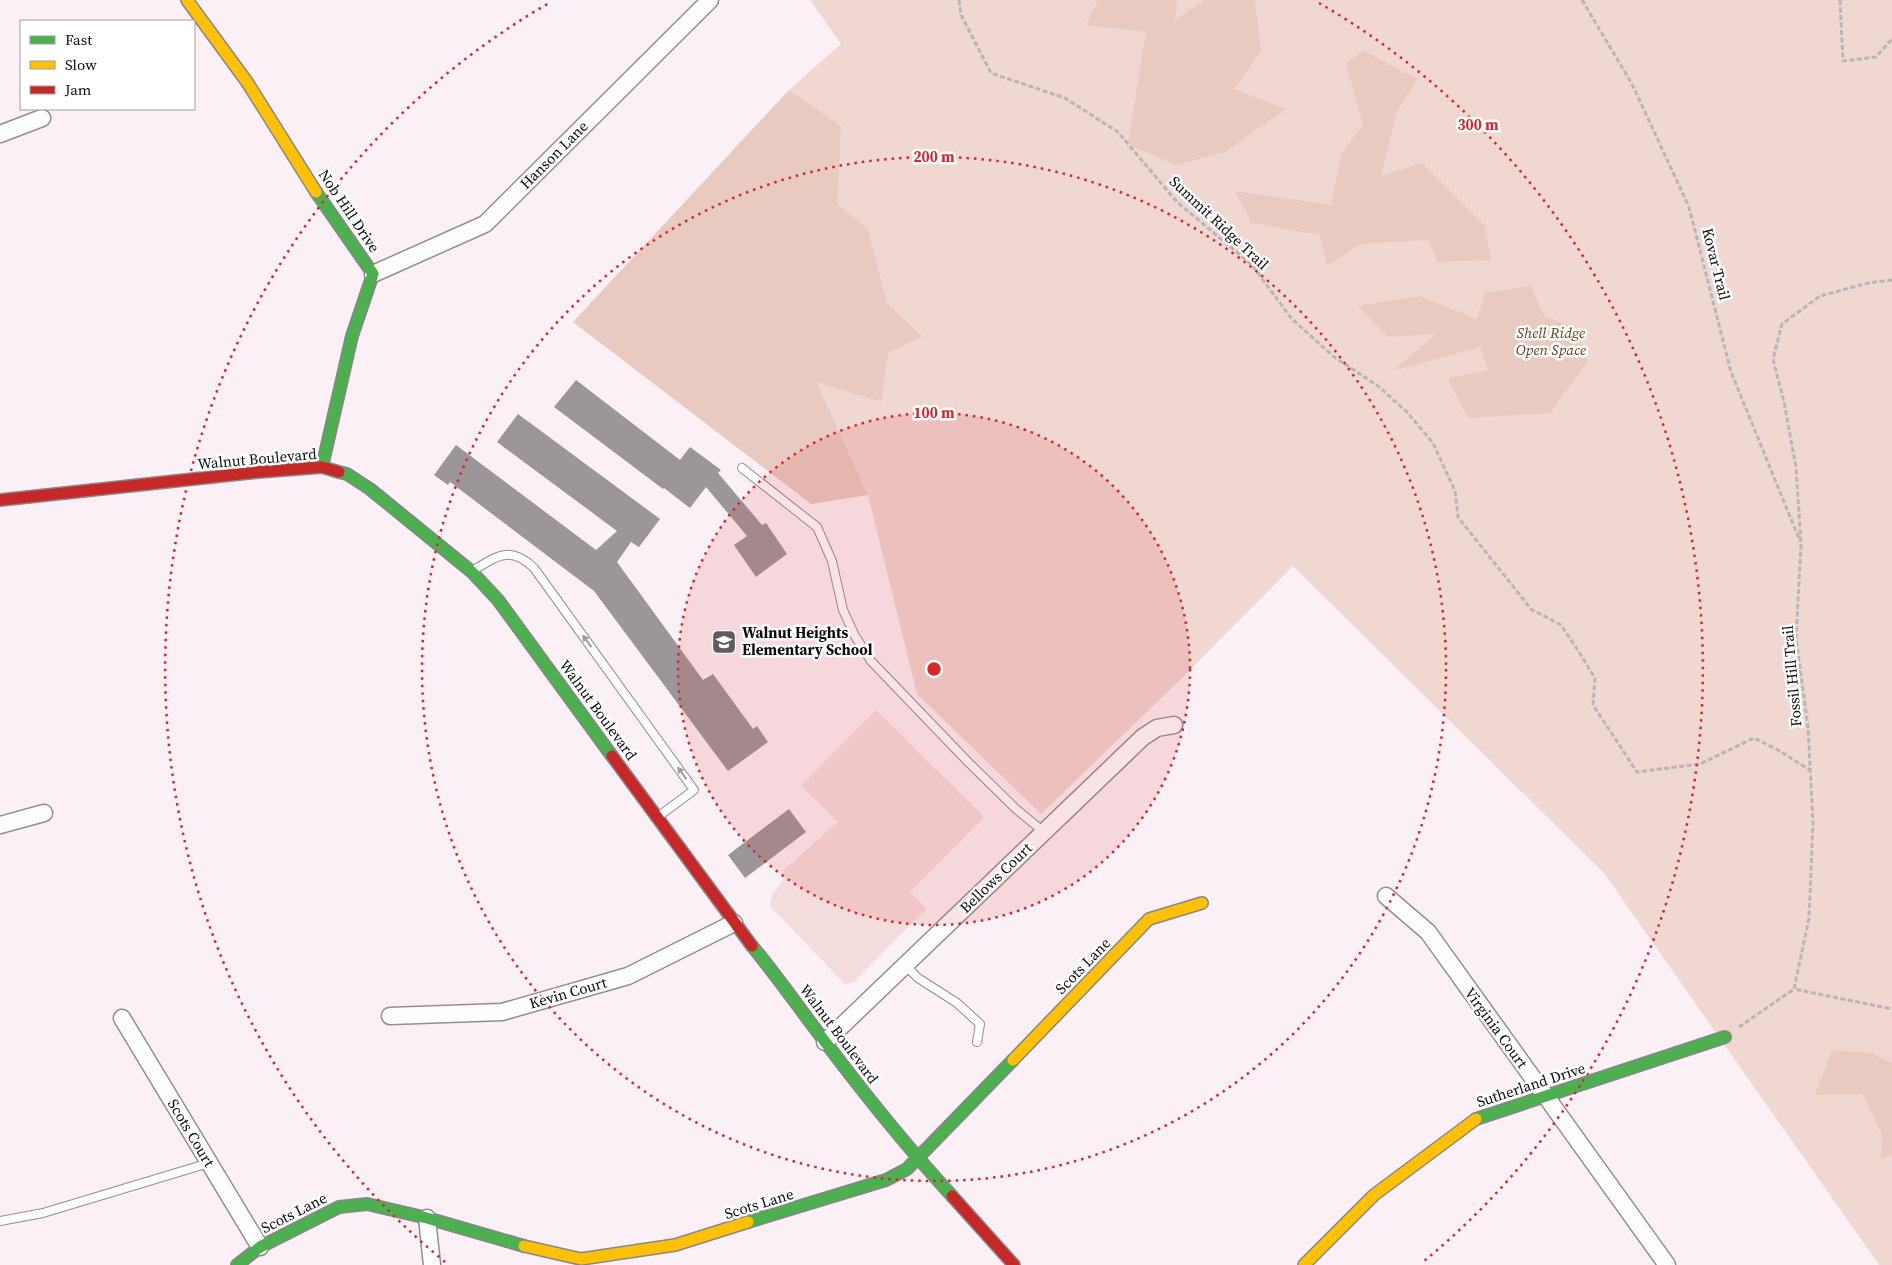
<svg xmlns="http://www.w3.org/2000/svg" width="1892" height="1265" viewBox="0 0 1892 1265" font-family="'Source Serif 4',serif">
<style>
.green{fill:#f0d7d2}
.forest{fill:#e8cac0}
.pitch{fill:#f4dcdc}
.building{fill:#9c969a}
.lines{fill:none;stroke-linecap:round;stroke-linejoin:round}
.lane-casing{stroke:#938f91;stroke-width:10}
.street-casing{stroke:#938f91;stroke-width:19}
.fast-casing{stroke:#8a8588;stroke-width:14}
.slow-casing{stroke:#8a8588;stroke-width:14}
.jam-casing{stroke:#8a8588;stroke-width:14}
.path{stroke:#b7b5b6;stroke-width:3;stroke-dasharray:5 2.5;stroke-linecap:butt}
.lane{stroke:#fefdfe;stroke-width:8}
.street{stroke:#fefdfe;stroke-width:16}
.fast{stroke:#4caf50;stroke-width:11}
.slow{stroke:#ffc107;stroke-width:11}
.jam{stroke:#c62828;stroke-width:11}
.oneway{fill:#9d9d9d}
.ring{fill:none;stroke:#d62828;stroke-width:2.5;stroke-dasharray:2.5 5}
.labels{text-anchor:middle;stroke-width:5;stroke-linejoin:round;paint-order:stroke}
.street-label{font-size:15px;fill:#0c0c0c;stroke:#fff}
.park-label{font-size:15px;font-style:italic;fill:#63431d;stroke:#fff}
.poi-label{font-size:15px;font-weight:bold;fill:#0c0c0c;stroke:#fff;text-anchor:start}
.centre{fill:#d62828;stroke:#fff;stroke-width:2.5}
.ring-label{font-size:15px;text-anchor:middle;font-weight:bold;fill:#d62828;stroke:#fff;stroke-width:5;stroke-linejoin:round;paint-order:stroke}
</style>
<rect width="100%" height="100%" fill="#faf0f5"/>
<path class="green" d="M810,0H1892V1265H1879L1604,873L1293,566L1179,681L1041,814L917,694L868,495L817,381L888,353L923,335L887,303L868,229L838,204L841,126L789,90L841,44Z"/>
<g class="forest">
<path d="M1098,0H1178L1174,20L1205,0H1255L1261,51L1234,89L1286,109L1225,152L1175,165L1128,144L1146,32L1086,25Z"/>
<path d="M1363,50L1417,79L1396,114L1381,176L1422,163L1485,226L1491,260L1437,262L1429,240L1360,244L1327,266L1320,235L1252,223L1235,191L1331,205L1341,155L1363,124L1346,64Z"/>
<path d="M789,90L841,126L838,204L868,229L887,303L923,336L888,353L881,402L817,382L868,495L811,504L573,322Z"/>
<path d="M1531,286L1544,316L1577,329L1587,362L1550,413L1468,418L1448,379L1488,370L1480,347L1393,371L1436,334L1388,337L1358,306L1419,296L1477,319L1485,293Z"/>
<path d="M1832,1050L1872,1053L1892,1063V1155L1881,1159L1882,1135L1863,1094L1815,1095Z"/>
</g>
<path class="pitch" d="M876,710L984,817L910,892L926,909L854,982L845,984L770,906L772,894L783,881L784,870L838,822L801,786Z"/>
<g class="building">
<path d="M576,380L680,460L690,447L721,470L718,473L762,525L766,523L787,554L756,577L734,545L747,536L706,487L690,508L664,488L663,489L554,407Z"/>
<path d="M518,414L660,519L639,547L631,542L617,562L703,680L713,674L753,729L757,726L768,742L728,771L594,591L450,482L448,485L434,475L456,445L596,550L617,531L497,442Z"/>
<path d="M789,809L806,832L745,878L728,855Z"/>
</g>
<g class="lines">
<defs>
<g id="lane">
<path d="M742,468L817,527L832,561L843,610L855,636L871,661L969,763L1016,809L1044,832"/>
<path d="M474,570C498,555 511,546 534,568L694,790L659,816"/>
<path d="M905,965L918,978L957,1003L980,1024L977,1042"/>
<path d="M0,1221L43,1213L209,1163"/>
</g>
<g id="street">
<path d="M0,134L42,118"/>
<path d="M373,274L485,224L710,0"/>
<path d="M0,825L44,813"/>
<path d="M1386,896L1428,932L1667,1265"/>
<path d="M390,1016L502,1012L628,976L734,923"/>
<path d="M122,1018L260,1247"/>
<path d="M825,1042L1143,737L1157,728L1174,725"/>
<path d="M427,1218L432,1265"/>
</g>
<g id="fast">
<path d="M316,192L373,274L352,336L322,467"/>
<path d="M339,472L347,474L370,489L472,572L498,600L612,756"/>
<path d="M752,946C778,977 801,1011 826,1043C866,1096 907,1147 952,1196"/>
<path d="M1476,1119L1725,1037"/>
<path d="M748,1222L886,1180L907,1169L1013,1060"/>
<path d="M237,1265L260,1247L339,1207L367,1204L427,1218L524,1246"/>
</g>
<g id="slow">
<path d="M187,0L247,82L316,192"/>
<path d="M1013,1060L1149,919L1202,903"/>
<path d="M524,1246L581,1259L675,1245L748,1222"/>
<path d="M1304,1265L1374,1195L1476,1119"/>
</g>
<g id="jam">
<path d="M0,500L258,472L322,467L339,472"/>
<path d="M612,756L752,946"/>
<path d="M952,1196L1014,1265"/>
</g>
</defs>
<use href="#lane" class="lane-casing"/>
<use href="#street" class="street-casing"/>
<use href="#fast" class="fast-casing"/>
<use href="#slow" class="slow-casing"/>
<use href="#jam" class="jam-casing"/>
<g class="path">
<path d="M959,0L961,15L991,73L1065,98L1118,132L1177,202L1252,265L1291,318L1333,356L1378,386L1406,411L1433,443L1455,491L1458,517L1531,609L1561,625L1579,652L1595,678L1593,705L1637,772L1700,764L1754,738L1778,750L1810,770"/>
<path d="M1582,0L1632,84L1689,207L1731,372L1800,541"/>
<path d="M1840,0L1843,61L1876,57L1892,39"/>
<path d="M1892,280L1868,283L1820,296L1782,324L1773,359L1784,402L1796,467L1801,544L1796,638L1808,727L1813,823L1809,918L1794,989L1892,1009"/>
<path d="M1739,1027L1794,989"/>
</g>
<use href="#lane" class="lane"/>
<use href="#street" class="street"/>
<use href="#fast" class="fast"/>
<use href="#slow" class="slow"/>
<use href="#jam" class="jam"/>
</g>
<defs><path id="oneway-solid" d="M-6-.8H1V-3.2L6.5 0L1 3.2V.8H-6Z" transform="scale(1.25)"/></defs>
<g class="oneway">
<use href="#oneway-solid" transform="translate(587 641) rotate(-126)"/>
<use href="#oneway-solid" transform="translate(682 773) rotate(-126)"/>
</g>
<circle cx="934" cy="669" r="256" fill="#d62828" fill-opacity=".12"/>
<g class="ring">
<circle cx="934" cy="669" r="256"/>
<circle cx="934" cy="669" r="512"/>
<path d="M445 1262A769 769 0 0 1 549 3M1319 3A769 769 0 0 1 1423 1262"/>
</g>
<defs>
<symbol id="school-square" viewBox="-11 -11 22 22"><rect x="-9" y="-9" width="18" height="18" rx="4" fill="#5f5c5e" stroke="#fff"/><path d="M0-5L7-2L0 1L-7-2ZM-4 1L0 2.5L4 1V4Q0 6-4 4Z" fill="#fff"/></symbol>
</defs>
<g fill-rule="evenodd">
<use href="#school-square" x="710" y="628" width="28" height="28"/>
</g>
<g class="labels">
<g class="street-label">
<text transform="translate(554 155) rotate(-45)" y="5">Hanson Lane</text>
<text transform="translate(349 211) rotate(56)" y="5">Nob Hill Drive</text>
<text transform="translate(1219 223) rotate(43)" y="5">Summit Ridge Trail</text>
<text transform="translate(1716 264) rotate(76)" y="5">Kovar Trail</text>
<text transform="translate(257 459) rotate(-5)" y="5">Walnut Boulevard</text>
<text transform="translate(1792 676) rotate(-95)" y="5">Fossil Hill Trail</text>
<text transform="translate(598 710) rotate(54)" y="5">Walnut Boulevard</text>
<text transform="translate(996 878) rotate(-44)" y="5">Bellows Court</text>
<text transform="translate(1083 966) rotate(-46)" y="5">Scots Lane</text>
<text transform="translate(568 993) rotate(-16)" y="5">Kevin Court</text>
<text transform="translate(1496 1028) rotate(54)" y="5">Virginia Court</text>
<text transform="translate(839 1034) rotate(53)" y="5">Walnut Boulevard</text>
<text transform="translate(1531 1085) rotate(-18)" y="5">Sutherland Drive</text>
<text transform="translate(191 1133) rotate(59)" y="5">Scots Court</text>
<text transform="translate(759 1204) rotate(-17)" y="5">Scots Lane</text>
<text transform="translate(294 1213) rotate(-27)" y="5">Scots Lane</text>
</g>
<g class="park-label">
<text x="1551" y="338">Shell Ridge<tspan x="1551" dy="17">Open Space</tspan></text>
</g>
<g class="poi-label">
<text x="742" y="638">Walnut Heights<tspan x="742" dy="17">Elementary School</tspan></text>
</g>
</g>
<circle cx="934" cy="669" r="8" class="centre"/>
<g class="ring-label">
<text x="1478" y="130">300 m</text>
<text x="934" y="162">200 m</text>
<text x="934" y="418">100 m</text>
</g>
<rect x="20" y="20" width="175" height="90" fill="#ffffff" stroke="#9e9e9e"/>
<rect x="30" y="36" width="25" height="8" fill="#4caf50" stroke="#9e9e9e"/>
<text x="65" y="45" font-size="15" fill="#0c0c0c">Fast</text>
<rect x="30" y="61" width="25" height="8" fill="#ffc107" stroke="#9e9e9e"/>
<text x="65" y="70" font-size="15" fill="#0c0c0c">Slow</text>
<rect x="30" y="86" width="25" height="8" fill="#c62828" stroke="#9e9e9e"/>
<text x="65" y="95" font-size="15" fill="#0c0c0c">Jam</text>
</svg>
